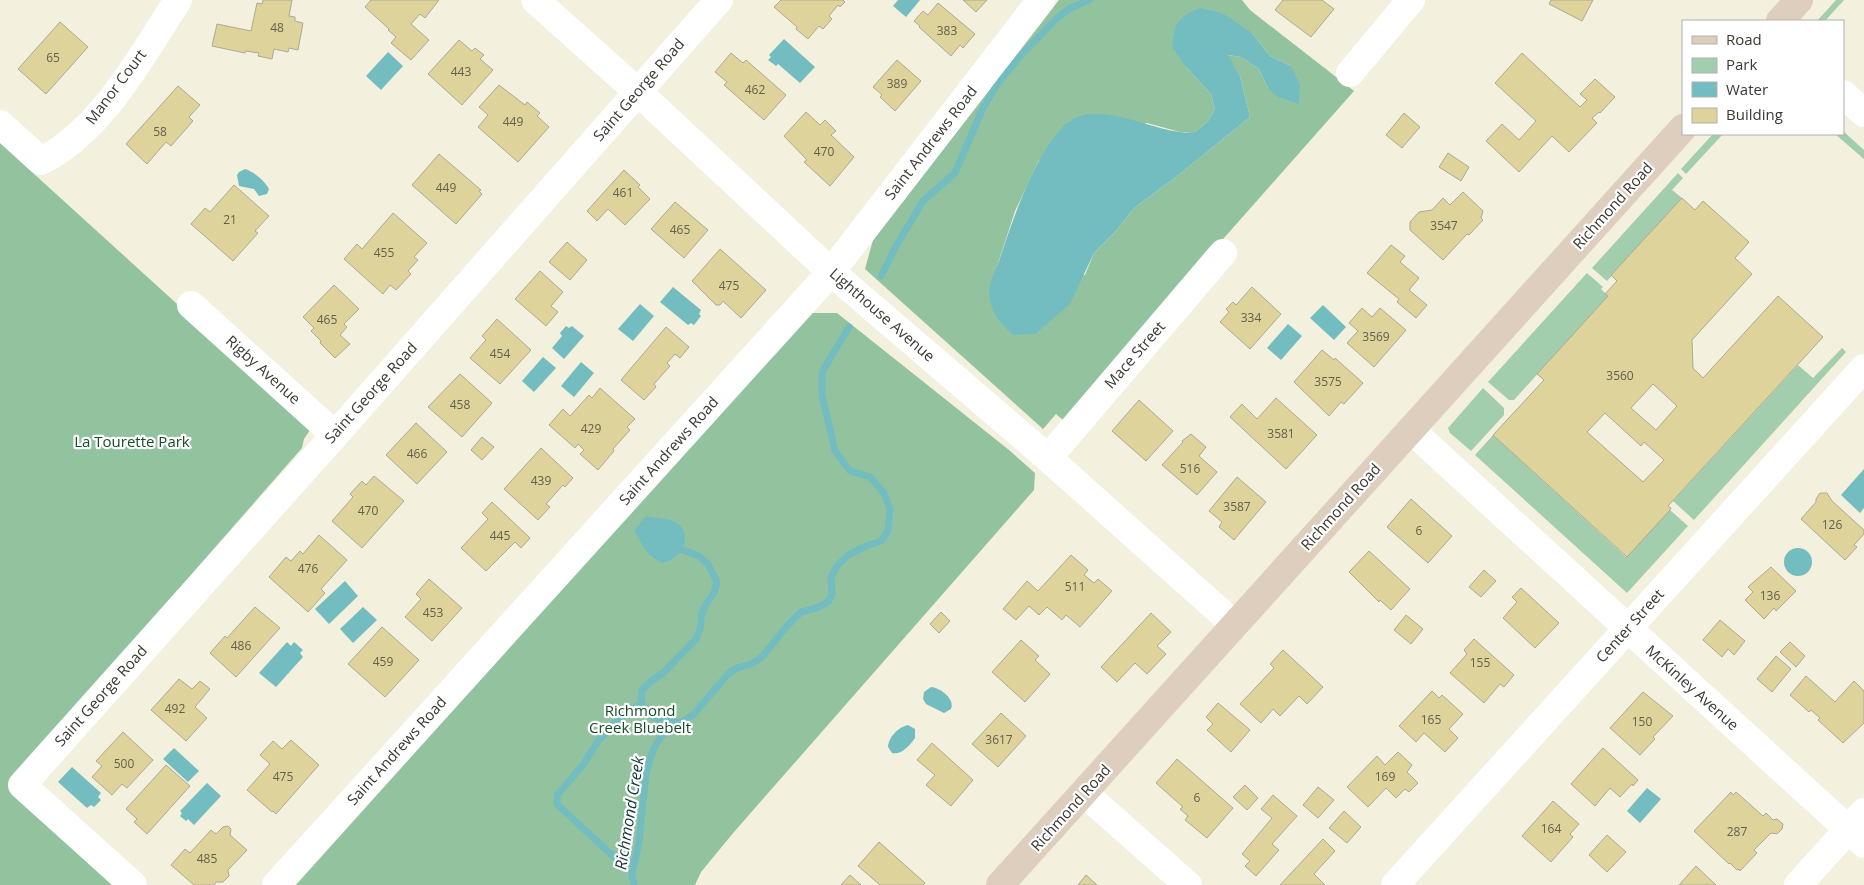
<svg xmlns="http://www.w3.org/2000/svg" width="1864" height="885" viewBox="0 0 1864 885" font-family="'Open Sans',sans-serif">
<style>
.green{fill:#a3cead}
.forest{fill:#92c39e;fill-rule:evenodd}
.water{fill:#73bdc1}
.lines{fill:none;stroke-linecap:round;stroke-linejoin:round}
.stream{stroke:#73bdc1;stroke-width:7}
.building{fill:#ddd39b;stroke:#aca997;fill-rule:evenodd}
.street{stroke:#fff;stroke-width:28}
.secondary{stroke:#ddcebd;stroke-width:28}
.labels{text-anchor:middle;stroke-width:4.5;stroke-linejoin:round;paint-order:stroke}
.number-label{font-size:12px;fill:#63604c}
.street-label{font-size:15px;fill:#3a3932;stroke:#fff}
.park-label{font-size:15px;fill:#144c29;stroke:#fff}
.water-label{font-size:16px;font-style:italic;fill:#113538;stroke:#fff}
</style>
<rect width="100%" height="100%" fill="#f3f0dd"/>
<g class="green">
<path d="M1836,0H1844L1825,21H1817Z"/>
<path d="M1843,131L1864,150V159L1835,134H1843Z"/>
<path d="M1713,134H1723L1686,174L1681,169Z"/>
<path d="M1678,173L1683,178L1672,190L1682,198L1607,281L1592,268Z"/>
<path d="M1587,273L1603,287L1601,289L1608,296L1514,400H1509L1488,382Z"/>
<path d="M1842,348L1846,352L1694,520L1673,501L1798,365L1813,378Z"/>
<path d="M1483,388L1504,408V415L1471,451L1450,433L1448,428Z"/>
<path d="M1493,435L1626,557L1670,510L1688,526L1627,593L1475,455Z"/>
</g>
<g class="forest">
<path d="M1059,0H1242L1250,10L1354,91L1063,420L1056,414L1043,429L865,269L873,240ZM1252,33L1270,56L1291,66L1268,88L1259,69L1241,57L1227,55L1240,76L1250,117L1176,177L1134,208L1116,231L1094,253L1085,275L989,291L1015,211L1039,160L1147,123L1180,132H1195L1208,121L1215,109L1211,94L1186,67Z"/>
<path d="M0,143L308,423L310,430L304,439L302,448L22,768L12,793L112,885H0Z"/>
<path d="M810,313H837L1009,450L1035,473L1034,490L734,832L701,872L695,885H296Z"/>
</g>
<g class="water">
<path d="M898,0H920L906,17L893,6Z"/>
<path d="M1200,8L1222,13L1252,33L1270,56L1291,66L1300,85L1299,104L1278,97L1268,88L1259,69L1241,57L1228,55L1240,76L1250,117L1176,177L1134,208L1116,231L1094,253L1070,304L1035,334L1013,335C998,320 992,315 989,294C988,283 997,268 1000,258C1012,222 1043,127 1080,116C1109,107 1151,129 1180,132C1185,133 1191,132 1195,132L1208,121L1215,109L1211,94L1186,67L1172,47C1175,22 1177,18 1200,8Z"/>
<path d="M784,39L815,67L800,83L778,64L776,66L768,60L771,57L769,55Z"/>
<path d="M388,52L403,66L381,90L366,76Z"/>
<path d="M245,169C253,171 266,182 269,189L267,194L259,196L254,189L239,186L237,175L239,172Z"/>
<path d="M673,287L701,310L699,314L701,316L694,325L691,323L688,325L660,302Z"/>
<path d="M640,304L654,316L633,341L618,329Z"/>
<path d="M1323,305L1346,327L1334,340L1310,318Z"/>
<path d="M1288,324L1302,336L1281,360L1267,348Z"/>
<path d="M566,326L569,328L572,326L584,336L564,359L552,348L562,336L560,333Z"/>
<path d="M543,357L556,368L534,392L522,381Z"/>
<path d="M581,362L594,373L574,397L561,386Z"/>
<path d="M1864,469V508L1860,513L1841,495Z"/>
<path d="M646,516C656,519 669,517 677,523C695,536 681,559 662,563L648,554L634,531Z"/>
<circle cx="1798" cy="562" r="14"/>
<path d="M345,581L358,596L329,624L315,609Z"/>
<path d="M363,607L377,620L353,643L340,629Z"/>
<path d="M287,642L291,646L294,642L303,650L300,653L303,657L276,687L259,673Z"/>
<path d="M931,687C941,688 955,699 951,709L944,713L926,704L923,699L924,692Z"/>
<path d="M908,725L915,729V738C909,746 902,755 892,753L888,747C888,738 898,727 908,725Z"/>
<path d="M174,748L199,771L188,782L163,759Z"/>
<path d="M72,767L101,793L98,797L101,800L94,807L91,805L87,808L58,782Z"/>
<path d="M207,783L221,796L194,825L188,819L186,821L180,816L182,813L180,811Z"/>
<path d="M1647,788L1661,799L1640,823L1627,811Z"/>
</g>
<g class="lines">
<g class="stream">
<path d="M881,276L895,248L923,201L955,173L982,110L998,83L1023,53L1058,17L1071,8L1089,0"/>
<path d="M675,547L699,556L708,564L717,582L714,593L706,604L701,616V626L696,639L663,673L650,682L642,690L641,700L644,711L655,718L680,723"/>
<path d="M634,864L615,858L557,804V795L583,765L598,741L619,719L642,703"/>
<path d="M634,885L632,874L639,842L646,774L653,750L662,735L693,715L729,673L737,668L751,664L761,658L788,625L801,612L816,608L828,602L832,595L831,578L837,566L848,555L866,546L881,541L888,531L890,509L884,493L870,477L850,471L835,451L822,395V373L832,355L849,327"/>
</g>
</g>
<g class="building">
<path d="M263,0H292L289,16L295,17V21L303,23L298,50L289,48L288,52L274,49L272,59L258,56L259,53L246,51L245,53L212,46L217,24L251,31L257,3L262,4Z"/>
<path d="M371,0H439L425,18L420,14L411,24L429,40L411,60L391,43L396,37L388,30L389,29L365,7Z"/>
<path d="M781,0H843L845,2L840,7L838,5L829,16L832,19L823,29L819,26L808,39L796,29L797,27L774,7Z"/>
<path d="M963,0H987L976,12Z"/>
<path d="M1283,0H1322L1334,9L1311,37L1275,10Z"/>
<path d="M1551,0H1593L1582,21L1549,4Z"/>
<path d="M938,3L975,34L963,48L960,45L951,56L919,27L920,26L914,21L923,11L928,15Z"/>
<path d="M60,22L88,47L46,94L18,69Z"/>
<path d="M459,40L472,51L475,48L484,55L480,59L493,70L462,105L428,74Z"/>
<path d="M731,53L743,63L746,60L786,95L764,120L724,85L727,82L715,72Z"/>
<path d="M1522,53L1580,107L1587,100L1580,94L1595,79L1615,97L1600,113L1599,112L1592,118L1597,123L1569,152L1552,136L1519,172L1486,141L1502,124L1519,140L1536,121L1495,83Z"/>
<path d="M897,60L921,81L895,111L880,97L882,95L873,87Z"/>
<path d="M499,85L525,105L527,102L540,113L537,116L549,127L518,162L478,127L488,115L479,107Z"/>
<path d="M178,86L200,105L189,117L193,121L171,146L166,142L147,164L126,144Z"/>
<path d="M806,112L820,125L825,120L836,131L831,135L854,157L830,186L804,162L807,160L784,136Z"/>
<path d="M1404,113L1420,127L1402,148L1386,135Z"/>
<path d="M1448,153L1469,167L1461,181L1439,167Z"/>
<path d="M439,154L481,190L479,191L482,194L456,224L412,185Z"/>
<path d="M624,170L640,185L638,187L650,199L625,225L608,209L597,221L587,211Z"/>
<path d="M234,185L269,216L255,231L258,233L233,261L191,224L205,208L210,212Z"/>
<path d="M1463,192L1483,211L1481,218L1483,220L1469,235L1467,234L1443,260L1410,230V222L1419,212L1432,210L1443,198L1450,205Z"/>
<path d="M1682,198L1695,210L1703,201L1749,242L1735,258L1752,274L1692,340L1693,368L1703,378L1778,296L1823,337L1668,506L1671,508L1670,510L1627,557L1493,435L1544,380L1537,374L1608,296L1605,294L1617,281L1611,275ZM1653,384L1677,406L1656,430L1631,408ZM1605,413L1641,446L1644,442L1664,460L1643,482L1587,432Z"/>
<path d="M675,202L708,230L684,258L651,229Z"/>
<path d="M393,213L427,243L414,257L418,260L408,271L411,274L396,290L390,285L383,294L344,259L357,244L362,249Z"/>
<path d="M567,242L587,260L570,280L549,262Z"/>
<path d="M1391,245L1405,256L1400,262L1419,278L1409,290L1427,305L1416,318L1397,302L1399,299L1367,273Z"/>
<path d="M720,249L766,290L741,318L723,301L720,305H716L692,281Z"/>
<path d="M540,271L563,292L551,306L558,312L546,326L515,299Z"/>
<path d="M334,285L359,309L344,324L347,327L340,335L350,344L335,358L320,343L321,341L311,331L314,328L303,317Z"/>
<path d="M1252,287L1281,314L1250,349L1220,322L1229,312L1226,309L1233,302L1236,305Z"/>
<path d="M1362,308L1372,317L1380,308L1406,330L1374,367L1347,343L1358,331L1349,323Z"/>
<path d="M497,319L531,350L500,384L470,358L486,340L482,336Z"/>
<path d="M666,327L689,347L680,358L675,354L667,363L670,366L654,384L656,387L644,400L621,380Z"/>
<path d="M1322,350L1334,360L1335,358L1363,383L1344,404L1341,402L1329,416L1294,382Z"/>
<path d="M460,374L492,403L462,437L428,407Z"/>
<path d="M600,388L635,419L627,427L630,430L613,449L614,451L598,470L580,454L584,450L578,444L575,448L549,425L563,409L570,416L589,395L592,398Z"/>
<path d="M1276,398L1317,435L1286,469L1230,417L1242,404L1257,419Z"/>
<path d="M1139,400L1173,431L1146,461L1112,431Z"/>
<path d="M416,423L447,452L417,484L386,455Z"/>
<path d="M1191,434L1206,447L1199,456L1217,472L1197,495L1162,465L1183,442L1182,441Z"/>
<path d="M482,437L494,447L482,460L471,450Z"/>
<path d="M541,448L573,478L565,487L563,485L546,504L550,507L538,520L504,489Z"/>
<path d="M374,476L404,501L362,548L332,521L353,497L350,494L362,481L366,485Z"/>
<path d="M1237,477L1266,502L1234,540L1219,527L1222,522L1209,511Z"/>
<path d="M1820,493H1827L1832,501L1864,530V534L1854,545L1857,547L1845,560L1801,519L1816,502V499Z"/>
<path d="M1411,499L1452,536L1428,563L1387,527Z"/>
<path d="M492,502L530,538L521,548L515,542L486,571L461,548L488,519L482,513Z"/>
<path d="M319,535L347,560L321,589L325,593L308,612L269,577L286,557L291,561L300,551L303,554Z"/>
<path d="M1369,551L1410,589L1391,610L1380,600L1379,602L1349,572Z"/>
<path d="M1071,555L1088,570L1084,575L1094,583L1098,579L1112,591L1080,627L1066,615L1062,620L1047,607L1039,615L1029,606L1016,620L1003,609L1027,581L1038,591Z"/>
<path d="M1771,567L1796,591L1776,611L1774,608L1764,619L1745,600L1753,592L1748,587Z"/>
<path d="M1484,570L1496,581L1481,597L1469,587Z"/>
<path d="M429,579L462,608L432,641L405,617L421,599L416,594Z"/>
<path d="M1521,588L1559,623L1535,648L1503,618L1517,602L1512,597Z"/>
<path d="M255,607L280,628L236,677L210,653L225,636L227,638Z"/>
<path d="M941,612L950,621L939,633L930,624Z"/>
<path d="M1151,613L1171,632L1157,646L1166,654L1147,674L1135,663L1117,682L1101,667Z"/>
<path d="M1406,615L1423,629L1411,644L1394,630Z"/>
<path d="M1720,620L1745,641L1734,655L1728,649L1722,657L1703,640Z"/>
<path d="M382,627L419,660L385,697L348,664Z"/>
<path d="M1474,639L1514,675L1504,687L1500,684L1484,703L1450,673L1467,654L1464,650Z"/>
<path d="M1021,640L1039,656L1035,660L1050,674L1025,702L992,672Z"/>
<path d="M1790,642L1805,656L1796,667L1780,652Z"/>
<path d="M1283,650L1323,687L1307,704L1299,696L1280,716L1273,709L1261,723L1240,704L1274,668L1270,664Z"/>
<path d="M1776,656L1791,669L1772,692L1757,679Z"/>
<path d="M1806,676L1835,702L1854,681L1864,691V723L1843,743L1818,720L1820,718L1811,710L1809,712L1790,695Z"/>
<path d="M179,679L192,689L200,681L210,689L195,707L207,718L186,741L151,710Z"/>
<path d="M1432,691L1439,698L1442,695L1463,714L1449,729L1458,738L1445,752L1424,733L1416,742L1399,726Z"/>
<path d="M1643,692L1673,716L1653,737L1655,739L1640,755L1610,728Z"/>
<path d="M1218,703L1250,730L1231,752L1207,730L1213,724L1206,717Z"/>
<path d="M1001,713L1026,736L998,767L972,744Z"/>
<path d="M123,732L153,760L127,788L122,784L112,795L92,777L102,766L96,761Z"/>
<path d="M291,740L319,765L276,814L273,811L272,812L247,790L270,764L260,755L273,741L282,749Z"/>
<path d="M932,743L973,780L951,806L926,785L935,775L917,760Z"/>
<path d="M1603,748L1638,780L1633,786L1632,784L1620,797L1610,788L1595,806L1571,784Z"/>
<path d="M1398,752L1412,765L1407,772L1418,783L1409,792L1405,789L1396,798L1386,788L1368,807L1347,787L1377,756L1385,765Z"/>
<path d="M1177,759L1233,808L1207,838L1185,820L1188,816L1180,809L1183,807L1156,783Z"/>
<path d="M166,765L190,786L147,834L134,822L137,819L126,809Z"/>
<path d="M1245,785L1258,798L1247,810L1233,797Z"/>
<path d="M1318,787L1334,800L1318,818L1303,805Z"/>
<path d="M1731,792L1733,795L1736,792L1763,816L1766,813L1773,820L1777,819L1783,824L1782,829L1777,834L1771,833L1754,850L1757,853L1740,871L1739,869L1737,870L1730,863L1729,864L1694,831Z"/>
<path d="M1273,795L1297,816L1272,844L1279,850L1256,876L1245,866L1250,861L1242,854L1272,818L1261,809Z"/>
<path d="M1553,801L1579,824L1570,834L1573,837L1551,862L1522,836Z"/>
<path d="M1344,811L1361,827L1347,843L1329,828Z"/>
<path d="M228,826L231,829L230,835L247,850L228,870L229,876L223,882H216L214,885H194L171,865L185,849L190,853L211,830L216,834L223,827Z"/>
<path d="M1607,835L1626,852L1607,872L1589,855Z"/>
<path d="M1323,839L1335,851L1314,874L1325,885H1280Z"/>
<path d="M879,842L925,883L923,885H880L858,866Z"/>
<path d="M1696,866L1716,885H1679Z"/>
<path d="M850,875L861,885H841Z"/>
<path d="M1086,875L1097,885H1078Z"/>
</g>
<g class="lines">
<g class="street">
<path d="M535,0L638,92L831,272L1048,458L1235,625"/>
<path d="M1350,73L1411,0"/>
<path d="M1843,94L1864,113"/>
<path d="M0,124L41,161C102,131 142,55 178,0"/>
<path d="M191,305L335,435"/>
<path d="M1411,430L1864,844"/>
<path d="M1048,458L1223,253"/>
<path d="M1084,793L1188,885"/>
<path d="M133,885L22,785L335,435L719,0"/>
<path d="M276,885L831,272L1041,0"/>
<path d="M1395,885L1864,368"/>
<path d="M1798,885L1864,812"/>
</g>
<g class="secondary">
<path d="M1780,21L1799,0"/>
<path d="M1000,885L1683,128"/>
</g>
</g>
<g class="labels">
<g class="number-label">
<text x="277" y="32">48</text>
<text x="947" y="35">383</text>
<text x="53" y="62">65</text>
<text x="461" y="76">443</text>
<text x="897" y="88">389</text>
<text x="755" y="94">462</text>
<text x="513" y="126">449</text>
<text x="160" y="136">58</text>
<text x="824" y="156">470</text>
<text x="446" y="192">449</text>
<text x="623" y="197">461</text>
<text x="230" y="224">21</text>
<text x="1444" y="230">3547</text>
<text x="680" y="234">465</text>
<text x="384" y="257">455</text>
<text x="729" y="290">475</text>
<text x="1251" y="322">334</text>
<text x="327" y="324">465</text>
<text x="1376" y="341">3569</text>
<text x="500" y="358">454</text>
<text x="1620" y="380">3560</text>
<text x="1328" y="386">3575</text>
<text x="460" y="409">458</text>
<text x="591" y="433">429</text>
<text x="1281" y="438">3581</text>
<text x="417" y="458">466</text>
<text x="1190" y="473">516</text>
<text x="541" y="485">439</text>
<text x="1237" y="511">3587</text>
<text x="368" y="515">470</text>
<text x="1832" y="529">126</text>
<text x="1419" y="535">6</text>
<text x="500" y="540">445</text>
<text x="308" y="573">476</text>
<text x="1075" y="591">511</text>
<text x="1770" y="600">136</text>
<text x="433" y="617">453</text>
<text x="241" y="650">486</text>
<text x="383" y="666">459</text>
<text x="1480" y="667">155</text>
<text x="175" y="713">492</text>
<text x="1431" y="724">165</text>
<text x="1642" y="726">150</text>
<text x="999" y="744">3617</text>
<text x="124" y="768">500</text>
<text x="283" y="781">475</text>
<text x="1385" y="781">169</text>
<text x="1197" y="802">6</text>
<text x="1551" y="833">164</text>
<text x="1737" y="836">287</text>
<text x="207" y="863">485</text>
</g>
<g class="street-label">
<text transform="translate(116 87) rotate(-53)" y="5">Manor Court</text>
<text transform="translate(639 90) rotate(-49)" y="5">Saint George Road</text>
<text transform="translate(931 143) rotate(-52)" y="5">Saint Andrews Road</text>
<text transform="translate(1613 206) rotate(-48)" y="5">Richmond Road</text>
<text transform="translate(882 315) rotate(41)" y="5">Lighthouse Avenue</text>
<text transform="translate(1135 355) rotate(-49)" y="5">Mace Street</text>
<text transform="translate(263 370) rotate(42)" y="5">Rigby Avenue</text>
<text transform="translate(371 393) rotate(-48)" y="5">Saint George Road</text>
<text transform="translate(669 451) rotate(-48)" y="5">Saint Andrews Road</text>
<text transform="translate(1341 507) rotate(-48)" y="5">Richmond Road</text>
<text transform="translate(1630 626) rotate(-48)" y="5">Center Street</text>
<text transform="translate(1692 688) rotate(42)" y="5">McKinley Avenue</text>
<text transform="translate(101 696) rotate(-48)" y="5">Saint George Road</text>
<text transform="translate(397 751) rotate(-48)" y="5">Saint Andrews Road</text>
<text transform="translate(1071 808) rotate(-48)" y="5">Richmond Road</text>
</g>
<g class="park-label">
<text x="132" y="447">La Tourette Park</text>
<text x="640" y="716">Richmond<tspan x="640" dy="17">Creek Bluebelt</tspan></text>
</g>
<g class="water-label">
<text transform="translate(629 813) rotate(-81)" y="6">Richmond Creek</text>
</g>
</g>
<rect x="1682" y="20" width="162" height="115" fill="#ffffff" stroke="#b0b0ad"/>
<rect x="1692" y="36" width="25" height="8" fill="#ddcebd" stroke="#b0b0ad"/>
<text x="1726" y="45" font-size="15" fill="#3a3932">Road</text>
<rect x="1692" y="58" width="25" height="15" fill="#a3cead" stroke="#b0b0ad"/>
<text x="1726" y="70" font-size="15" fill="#3a3932">Park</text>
<rect x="1692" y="82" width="25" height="15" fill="#73bdc1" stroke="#b0b0ad"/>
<text x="1726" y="95" font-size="15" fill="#3a3932">Water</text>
<rect x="1692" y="108" width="25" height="15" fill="#ddd39b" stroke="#b0b0ad"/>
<text x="1726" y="120" font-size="15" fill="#3a3932">Building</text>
</svg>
